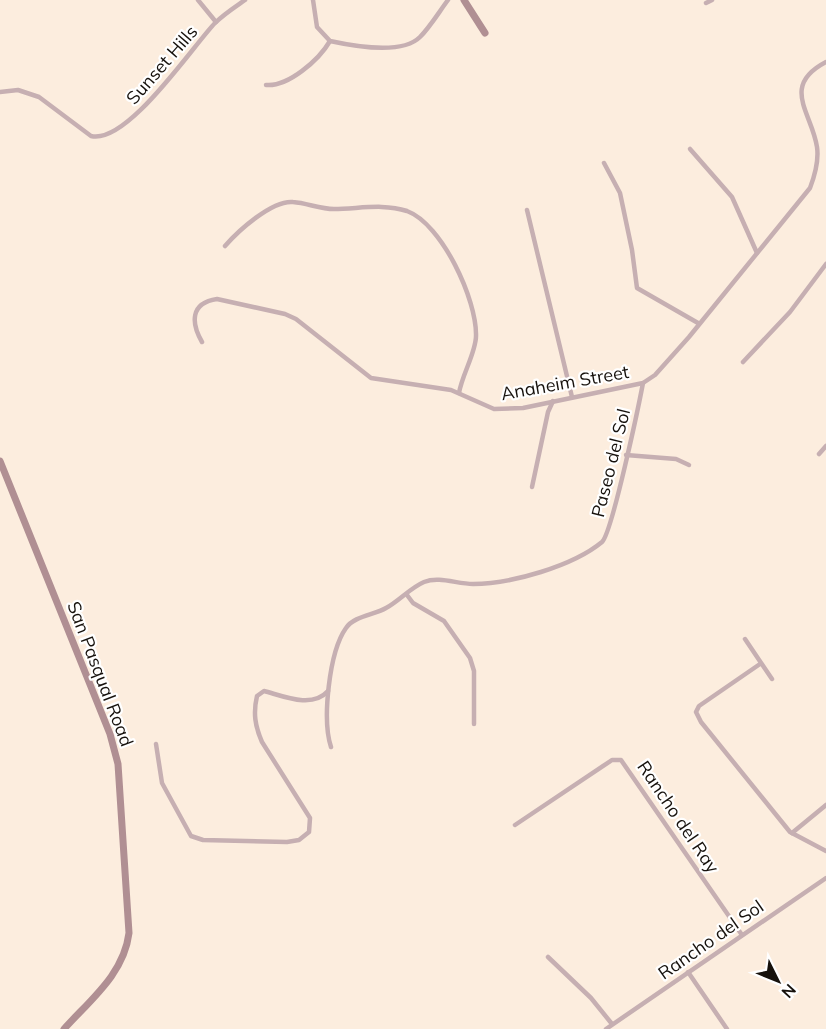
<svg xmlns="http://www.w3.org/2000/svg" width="826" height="1029" viewBox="0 0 826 1029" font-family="Mulish,sans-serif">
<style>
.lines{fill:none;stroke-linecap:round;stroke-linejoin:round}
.street{stroke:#c6afb2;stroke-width:4.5}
.secondary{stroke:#b08f93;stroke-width:7}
.labels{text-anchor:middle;stroke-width:4.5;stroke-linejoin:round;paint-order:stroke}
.street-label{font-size:18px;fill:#16110c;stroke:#fff}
</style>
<rect width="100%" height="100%" fill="#fcedde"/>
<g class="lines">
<g class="street">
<path d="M198,0L216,22"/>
<path d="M313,0L317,27L330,41C353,46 402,55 420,37C430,27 439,12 448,0"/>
<path d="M706,3L712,0"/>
<path d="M266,85C288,87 319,60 330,41"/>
<path d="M0,92L18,90L39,97L91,136C127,145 192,47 215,23C224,14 235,7 245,0"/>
<path d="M690,149L732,197L757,253"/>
<path d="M604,163L620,193L632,250L637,288L698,323"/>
<path d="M527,210L572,397"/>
<path d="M225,246C238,231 272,200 293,202C307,203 320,209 334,209C358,209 383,203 407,211C442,224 477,300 476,336C476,352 462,375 459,393"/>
<path d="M202,342C191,323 190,303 217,299L285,314L296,319L371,378L451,390L494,409L523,408L643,383L655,375L689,337L810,188C815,175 819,161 817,147C812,113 780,86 826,62"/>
<path d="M743,362L790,312L826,264"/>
<path d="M819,454L826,446"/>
<path d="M626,455L676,459L689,465"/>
<path d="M532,487L548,412L553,401"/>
<path d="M407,595L413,603L444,621L470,658L474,671V724"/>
<path d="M745,639L772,679"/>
<path d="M760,664L699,706L696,712L701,722L790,832L826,851"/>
<path d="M156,744L162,783L191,836L203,840L287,842L299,840L309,832L310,818L262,742C255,726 253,713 257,696L264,691C283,696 312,709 328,691"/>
<path d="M331,747C322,720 329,652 346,628C354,616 374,615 386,608C399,601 410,588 424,582C439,576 457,584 473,584C511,584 573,566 602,542C612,533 639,404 643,383"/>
<path d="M515,825L612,760H621L742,935"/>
<path d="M792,833L826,805"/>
<path d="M548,957L591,998L612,1024"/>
<path d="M688,972L727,1029"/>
<path d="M606,1029L826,878"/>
</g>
<g class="secondary">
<path d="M464,0L485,33"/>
<path d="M0,461L110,734L118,764L129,933C124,974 90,1000 64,1029"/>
</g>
</g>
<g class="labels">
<g class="street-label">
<text transform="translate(162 65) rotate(-49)" y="6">Sunset Hills</text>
<text transform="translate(565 383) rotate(-10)" y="6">Anaheim Street</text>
<text transform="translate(611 463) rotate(-76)" y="6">Paseo del Sol</text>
<text transform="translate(100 674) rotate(69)" y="6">San Pasqual Road</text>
<text transform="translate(678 817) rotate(56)" y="6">Rancho del Ray</text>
<text transform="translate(711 940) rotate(-35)" y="6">Rancho del Sol</text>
</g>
</g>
<g transform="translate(778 981) rotate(133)" stroke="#ffffff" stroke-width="4.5" paint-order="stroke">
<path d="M0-4.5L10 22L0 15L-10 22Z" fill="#16110c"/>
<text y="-9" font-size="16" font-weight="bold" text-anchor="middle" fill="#16110c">N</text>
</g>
</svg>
